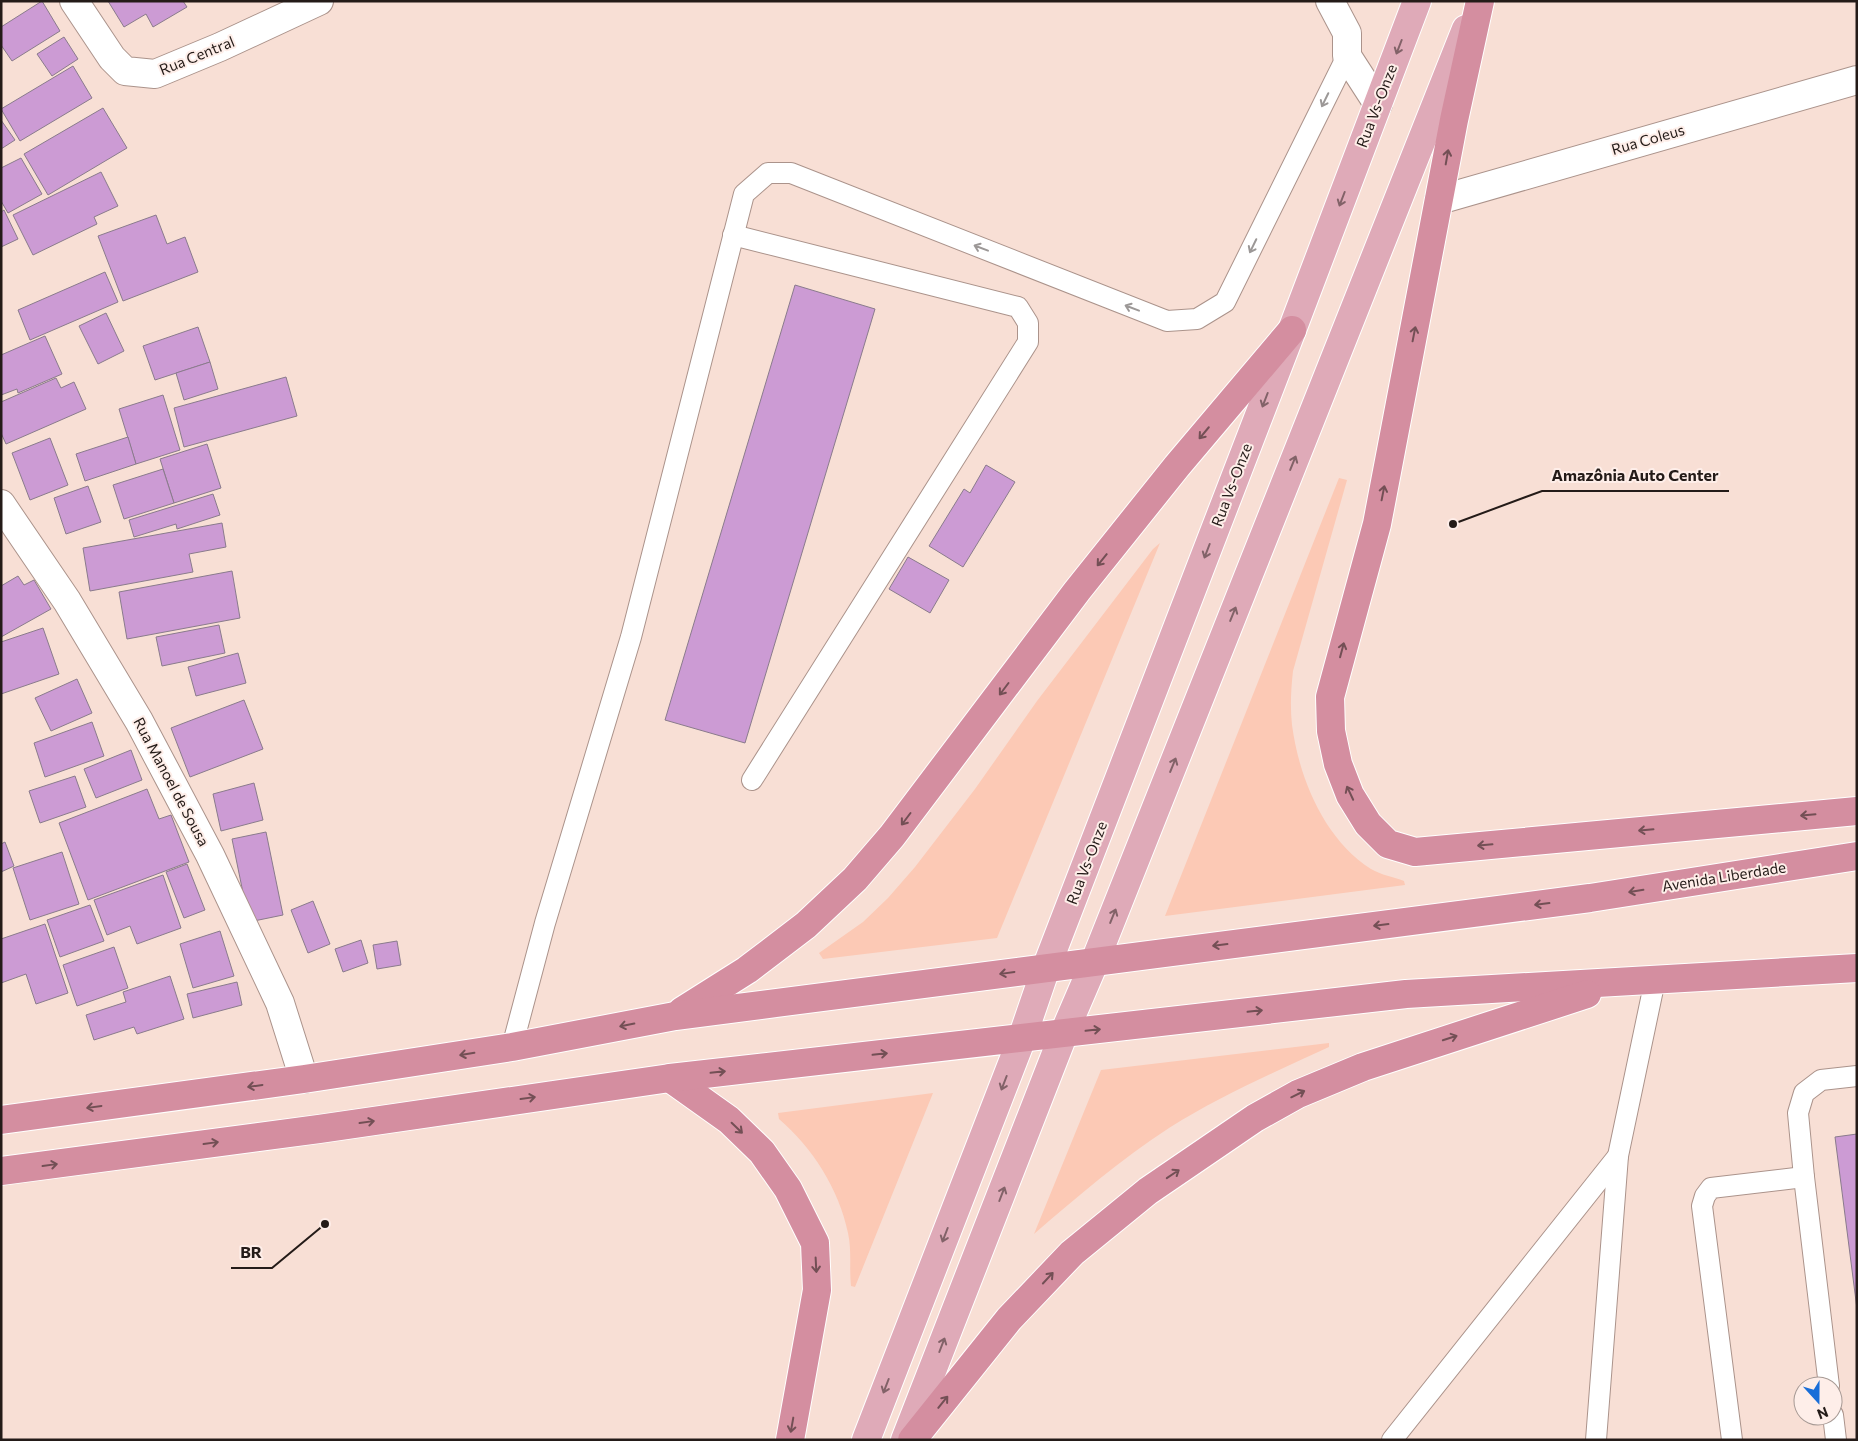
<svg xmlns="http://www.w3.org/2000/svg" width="1858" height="1441" viewBox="0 0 1858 1441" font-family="Commissioner,sans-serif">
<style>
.green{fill:#fcc9b5}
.building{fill:#cc9bd4;stroke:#8a7b8c}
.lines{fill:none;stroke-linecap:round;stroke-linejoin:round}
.service-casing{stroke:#ab938b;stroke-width:22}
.minor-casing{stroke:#ab938b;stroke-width:30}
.primary-casing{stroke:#fff;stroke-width:30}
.trunk-casing{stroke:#fff;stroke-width:30}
.service{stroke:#fff;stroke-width:20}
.minor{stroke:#fff;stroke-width:28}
.primary{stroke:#dfaab8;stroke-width:28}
.trunk{stroke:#d48ea0;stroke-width:28}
.oneway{stroke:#826268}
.oneway2{stroke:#9c9897}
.oneway3{stroke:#734f55}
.labels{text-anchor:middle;stroke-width:4;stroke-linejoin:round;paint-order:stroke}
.street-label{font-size:15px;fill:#241b18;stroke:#feeee9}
.leader{fill:none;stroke:#241b18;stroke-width:2}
.callout-dot{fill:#241b18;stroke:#feeee9;stroke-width:2}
.callout-label{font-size:16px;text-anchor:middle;font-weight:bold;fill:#241b18;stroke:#feeee9;stroke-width:4;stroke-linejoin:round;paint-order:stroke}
</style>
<rect width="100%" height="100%" fill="#f8dfd5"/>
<g class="green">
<path d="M1339,478L1347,480L1293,671C1291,689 1290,707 1292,725C1299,778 1324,839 1371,869C1381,875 1394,877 1404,881L1405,885L1165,916Z"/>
<path d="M1160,543L997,938L823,959L819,953L863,922L888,898L915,867L975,789L1037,701L1153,549Z"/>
<path d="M1329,1043V1047C1275,1072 1220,1096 1169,1128C1121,1159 1077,1197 1034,1234L1101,1070Z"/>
<path d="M933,1093L855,1287L851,1286C849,1269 852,1251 848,1233C839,1189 812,1147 779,1119L778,1113Z"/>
</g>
<g class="building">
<path d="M42,1L60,31L12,61L1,45V27Z"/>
<path d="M108,1H183L187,7L153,27L146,14L124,27Z"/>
<path d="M64,37L78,59L52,76L37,54Z"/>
<path d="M73,66L92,98L20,141L1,109Z"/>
<path d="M103,108L127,148L48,195L24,154Z"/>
<path d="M1,120L15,140L1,149Z"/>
<path d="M21,158L42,194L8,213L1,201V168Z"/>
<path d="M101,172L118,206L94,217L97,224L33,255L13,215Z"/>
<path d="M4,210L18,239L1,247V212Z"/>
<path d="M156,215L167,244L185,237L198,272L123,301L98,236Z"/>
<path d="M105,272L118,302L30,340L18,310Z"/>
<path d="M795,285L875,309L745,743L665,720Z"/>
<path d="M106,313L124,351L98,364L79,326Z"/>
<path d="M198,327L210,362L155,380L143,346Z"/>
<path d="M45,336L62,374L18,393L17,389L1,395V355Z"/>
<path d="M210,362L218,389L184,400L176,373Z"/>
<path d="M286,377L297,416L184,447L174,408Z"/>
<path d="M56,378L61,388L74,382L86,409L6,444L1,433V402Z"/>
<path d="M163,395L180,450L136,464L119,409Z"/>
<path d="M128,437L136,464L85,481L76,454Z"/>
<path d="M50,438L68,485L30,500L12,453Z"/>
<path d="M207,444L221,488L174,503L160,459Z"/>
<path d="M986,465L1015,482L963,567L929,546L964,489L970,493Z"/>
<path d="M163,469L174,503L124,519L113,485Z"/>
<path d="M88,486L101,522L66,534L54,498Z"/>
<path d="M213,494L220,515L177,529L176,524L134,537L129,520Z"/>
<path d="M222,523L226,547L189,554L193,572L90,591L83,548Z"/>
<path d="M908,557L949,580L930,613L889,589Z"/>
<path d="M232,571L240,618L127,639L119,592Z"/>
<path d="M18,576L24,585L34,580L51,609L1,637V586Z"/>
<path d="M219,625L225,653L162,666L156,637Z"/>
<path d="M43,628L59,674L1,694V642Z"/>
<path d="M238,653L246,683L196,696L188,667Z"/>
<path d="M77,679L92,713L51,731L35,698Z"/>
<path d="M244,700L263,749L190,777L171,728Z"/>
<path d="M92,722L104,756L45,777L34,743Z"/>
<path d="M131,750L142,780L96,798L84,769Z"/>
<path d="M75,776L86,807L40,823L29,791Z"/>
<path d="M254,783L263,820L221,831L213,794Z"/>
<path d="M147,789L159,819L171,815L189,862L88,900L59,823Z"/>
<path d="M266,832L283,915L249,922L232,839Z"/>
<path d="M5,842L14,866L1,872V844Z"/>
<path d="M62,852L79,904L30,920L13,868Z"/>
<path d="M187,864L205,910L184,918L166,872Z"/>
<path d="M163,875L181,928L137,944L130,926L107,935L94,900Z"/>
<path d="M313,901L330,944L308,953L291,910Z"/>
<path d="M90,905L104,941L60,957L47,920Z"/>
<path d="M45,924L68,993L36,1004L26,974L1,983V939Z"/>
<path d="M220,931L234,976L193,988L180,944Z"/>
<path d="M361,940L368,963L343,972L335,949Z"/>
<path d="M397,941L401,965L377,969L373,945Z"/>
<path d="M114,947L128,988L77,1006L63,965Z"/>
<path d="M170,976L184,1019L137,1034L134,1027L94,1040L86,1015L126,1002L123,992Z"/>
<path d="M237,982L242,1005L193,1018L187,994Z"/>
<path d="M1857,1134V1309L1835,1137Z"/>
</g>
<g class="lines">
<defs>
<g id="service">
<path d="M733,235L1018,307L1028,323V342L752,780"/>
<path d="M512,1047L545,923L631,637L744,194L768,173H791L1167,321L1197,319L1225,302L1347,56"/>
<path d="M1829,1386L1804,1177L1798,1113L1804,1093L1821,1080L1857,1076"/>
<path d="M1833,1415L1836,1440"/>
<path d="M1392,1440L1618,1156"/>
<path d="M1596,1440L1618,1156L1655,980"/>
<path d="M1732,1440L1702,1206L1705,1196L1711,1188L1804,1177"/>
</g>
<g id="minor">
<path d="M74,1L112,58L125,71L155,74L220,47L319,1"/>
<path d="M1330,1L1347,33V56L1378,104"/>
<path d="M1439,200L1857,80"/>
<path d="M1,504L67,601L139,721L210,855L280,1003L304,1079"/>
</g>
<g id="primary">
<path d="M866,1440L1022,1038L1046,968L1292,330L1417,1"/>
<path d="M905,1440L1064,1033L1095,961L1466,29"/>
</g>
<g id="trunk">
<path d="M1480,1L1454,120L1377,524L1330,697L1331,731L1338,764L1350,795L1368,824L1388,844L1415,852L1857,811"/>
<path d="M682,1011L747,970L806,925L855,879L892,836L1077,591L1177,466L1292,330"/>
<path d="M670,1078L729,1120L762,1152L788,1189L815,1243L817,1290L790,1440"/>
<path d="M1,1120L304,1079L512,1047L675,1016L1590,898L1857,856"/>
<path d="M1,1171L319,1129L670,1078L1406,994L1857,968"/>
<path d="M912,1440L1009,1319L1072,1253L1148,1191L1255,1118L1298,1094L1363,1067L1587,994"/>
</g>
</defs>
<use href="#service" class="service-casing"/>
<use href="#minor" class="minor-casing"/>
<use href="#primary" class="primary-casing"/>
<use href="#trunk" class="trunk-casing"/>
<use href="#service" class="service"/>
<use href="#minor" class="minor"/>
<use href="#primary" class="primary"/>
<use href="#trunk" class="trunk"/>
</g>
<defs><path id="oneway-shaft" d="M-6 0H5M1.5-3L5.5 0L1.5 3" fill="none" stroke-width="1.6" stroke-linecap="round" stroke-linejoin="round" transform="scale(1.25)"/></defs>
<g class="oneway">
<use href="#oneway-shaft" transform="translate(1399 47) rotate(111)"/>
<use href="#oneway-shaft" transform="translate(1342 199) rotate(111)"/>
<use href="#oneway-shaft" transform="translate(1265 400) rotate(111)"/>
<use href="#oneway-shaft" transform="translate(1293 463) rotate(-68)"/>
<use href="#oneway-shaft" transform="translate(1207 551) rotate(111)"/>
<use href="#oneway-shaft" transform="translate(1233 614) rotate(-68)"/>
<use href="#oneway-shaft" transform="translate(1173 765) rotate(-68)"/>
<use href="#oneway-shaft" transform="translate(1113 916) rotate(-68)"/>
<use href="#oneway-shaft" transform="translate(1004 1083) rotate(111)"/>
<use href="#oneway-shaft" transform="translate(1002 1194) rotate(-69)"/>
<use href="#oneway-shaft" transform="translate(945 1235) rotate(111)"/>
<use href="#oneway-shaft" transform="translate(942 1345) rotate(-69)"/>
<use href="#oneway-shaft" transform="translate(886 1386) rotate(111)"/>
</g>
<g class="oneway2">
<use href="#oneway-shaft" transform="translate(1325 100) rotate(116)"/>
<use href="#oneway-shaft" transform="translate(1253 246) rotate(116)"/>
<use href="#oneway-shaft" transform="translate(981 248) rotate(-159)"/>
<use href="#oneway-shaft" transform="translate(1132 308) rotate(-159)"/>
</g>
<g class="oneway3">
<use href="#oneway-shaft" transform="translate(1447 157) rotate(-80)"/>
<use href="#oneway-shaft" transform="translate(1414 334) rotate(-79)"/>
<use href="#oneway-shaft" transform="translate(1204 433) rotate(130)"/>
<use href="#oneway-shaft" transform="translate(1383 493) rotate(-79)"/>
<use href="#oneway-shaft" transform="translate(1102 560) rotate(129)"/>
<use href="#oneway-shaft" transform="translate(1342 650) rotate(-75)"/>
<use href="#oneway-shaft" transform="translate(1004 689) rotate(127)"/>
<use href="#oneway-shaft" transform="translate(1350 793) rotate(-115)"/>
<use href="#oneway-shaft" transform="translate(1808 815) rotate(175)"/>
<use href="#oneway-shaft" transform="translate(906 819) rotate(127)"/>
<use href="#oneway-shaft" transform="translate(1646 830) rotate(175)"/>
<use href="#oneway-shaft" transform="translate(1485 845) rotate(175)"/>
<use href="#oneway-shaft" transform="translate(1636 891) rotate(171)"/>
<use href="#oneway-shaft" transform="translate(1542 904) rotate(173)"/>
<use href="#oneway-shaft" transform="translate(1381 925) rotate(173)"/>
<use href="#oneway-shaft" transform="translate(1220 945) rotate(173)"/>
<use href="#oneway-shaft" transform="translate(1007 973) rotate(172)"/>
<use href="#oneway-shaft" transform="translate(1255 1011) rotate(-6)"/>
<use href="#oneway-shaft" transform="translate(627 1025) rotate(169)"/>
<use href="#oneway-shaft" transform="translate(1093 1030) rotate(-6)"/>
<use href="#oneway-shaft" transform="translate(1450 1038) rotate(-18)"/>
<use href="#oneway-shaft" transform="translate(467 1054) rotate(171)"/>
<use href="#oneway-shaft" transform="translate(880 1054) rotate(-6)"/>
<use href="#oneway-shaft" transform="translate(718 1072) rotate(-6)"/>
<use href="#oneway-shaft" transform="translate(255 1086) rotate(172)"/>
<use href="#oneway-shaft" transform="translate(1298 1094) rotate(-26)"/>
<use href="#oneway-shaft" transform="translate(528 1098) rotate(-8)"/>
<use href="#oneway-shaft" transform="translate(94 1107) rotate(172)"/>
<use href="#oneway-shaft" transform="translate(367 1122) rotate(-8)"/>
<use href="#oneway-shaft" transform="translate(737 1128) rotate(44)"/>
<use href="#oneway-shaft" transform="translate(211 1143) rotate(-8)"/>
<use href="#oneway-shaft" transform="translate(50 1165) rotate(-8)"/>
<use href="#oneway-shaft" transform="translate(1173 1174) rotate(-34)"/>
<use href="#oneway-shaft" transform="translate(816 1265) rotate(87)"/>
<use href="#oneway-shaft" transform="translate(1048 1278) rotate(-47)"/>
<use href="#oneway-shaft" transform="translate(943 1402) rotate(-51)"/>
<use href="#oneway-shaft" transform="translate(792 1425) rotate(100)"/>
</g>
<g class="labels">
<g class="street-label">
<text transform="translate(197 56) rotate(-22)" y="5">Rua Central</text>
<text transform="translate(1377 106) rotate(-69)" y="5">Rua Vs-Onze</text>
<text transform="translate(1648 140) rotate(-16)" y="5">Rua Coleus</text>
<text transform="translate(1232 485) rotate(-69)" y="5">Rua Vs-Onze</text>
<text transform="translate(171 782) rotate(62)" y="5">Rua Manoel de Sousa</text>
<text transform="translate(1087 863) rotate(-69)" y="5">Rua Vs-Onze</text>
<text transform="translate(1724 877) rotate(-9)" y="5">Avenida Liberdade</text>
</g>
</g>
<path class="leader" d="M1453 524L1542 491H1729M325 1224L272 1268H231"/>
<g class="callout-dot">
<circle cx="1453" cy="524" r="5"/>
<circle cx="325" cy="1224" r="5"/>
</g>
<g class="callout-label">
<text x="1635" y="481">Amazônia Auto Center</text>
<text x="251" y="1258">BR</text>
</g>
<rect width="1858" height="1441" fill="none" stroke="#241b18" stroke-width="5"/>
<g transform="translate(1818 1401) rotate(159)"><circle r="24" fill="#feeee9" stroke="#a79a95"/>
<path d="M0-4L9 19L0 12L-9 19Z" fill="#196ed8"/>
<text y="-8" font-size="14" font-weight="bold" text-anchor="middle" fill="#241b18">N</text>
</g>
</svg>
